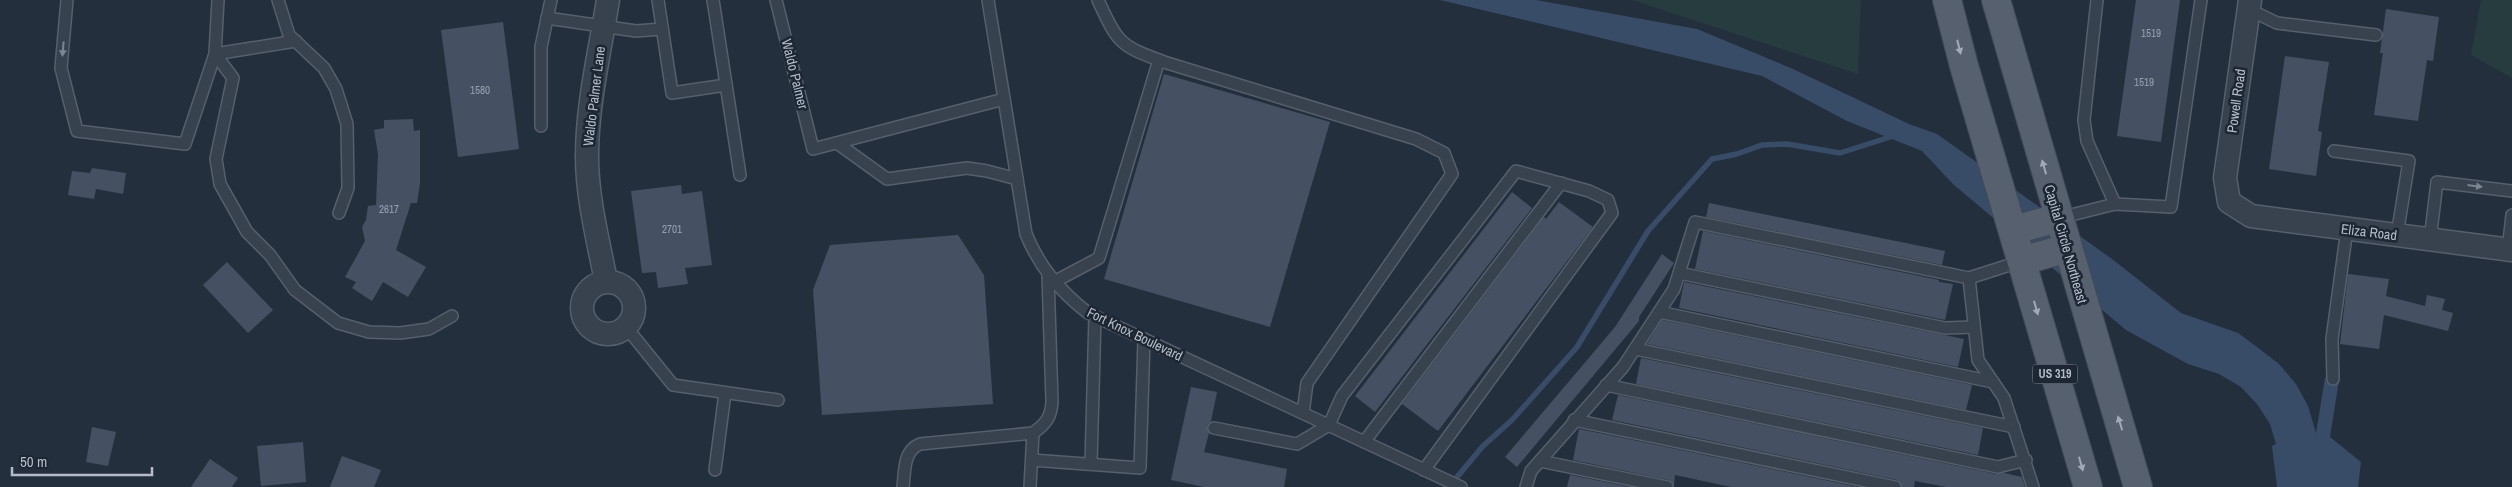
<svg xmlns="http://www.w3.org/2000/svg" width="2512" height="487" viewBox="0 0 2512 487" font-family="'Archivo Narrow',sans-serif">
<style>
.green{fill:#263c3f}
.water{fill:#394c67}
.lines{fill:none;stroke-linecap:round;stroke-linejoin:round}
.stream{stroke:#394c67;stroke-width:5.5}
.building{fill:#455162}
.lane-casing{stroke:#565f6c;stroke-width:14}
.street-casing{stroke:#565f6c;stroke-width:25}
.primary-casing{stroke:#414a57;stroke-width:30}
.lane{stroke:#38414e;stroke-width:11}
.street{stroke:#38414e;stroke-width:22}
.primary{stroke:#56606e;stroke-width:28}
.oneway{fill:#a1aab7}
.oneway2{fill:#7c8592}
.labels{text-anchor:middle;stroke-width:5;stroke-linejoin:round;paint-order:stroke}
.number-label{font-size:11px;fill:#98a1af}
.shield{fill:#1d2633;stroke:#878f9c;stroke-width:1}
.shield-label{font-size:12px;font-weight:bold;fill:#b4bcc9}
.street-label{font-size:14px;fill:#b4bcc9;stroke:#1d2633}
</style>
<rect width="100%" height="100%" fill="#242f3e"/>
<g class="green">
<path d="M1632,0H1861L1858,74Z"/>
<path d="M2481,0H2512V78L2471,55Z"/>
</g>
<path class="water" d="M1440,0H1536L1697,29L1793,69L1909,124L1937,134L2112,259L2181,313L2238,333L2257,347L2279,364L2296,384L2308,406L2316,433L2325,378L2339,380L2330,437L2361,462L2358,487H2277L2272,446L2276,444L2270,424L2257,404L2241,387L2219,374L2188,364L2126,330L1953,184L1922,151L1847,121L1762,76Z"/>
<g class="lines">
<path class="stream" d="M1452,483L1483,446L1512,420L1577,347L1648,231L1712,159L1737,154L1762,145L1787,144L1840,153L1890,137"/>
</g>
<g class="building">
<path d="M2136,0H2180L2161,142L2117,136Z"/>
<path d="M2386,9L2439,17L2433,61L2427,60L2418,121L2374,115L2383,53H2380Z"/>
<path d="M503,22L519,149L458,157L441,30Z"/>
<path d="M2285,56L2329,62L2318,131L2322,132L2316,176L2269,169Z"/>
<path d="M1164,74L1330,122L1270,327L1104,279Z"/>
<path d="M413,119L414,131L420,130V183L417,203H411L396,250L426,267L408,297L383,282L372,301L352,288L356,282L345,277L365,241L362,227L366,220L368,206L376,205L378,154L374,130L384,128V120Z"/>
<path d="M92,168L126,173L123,194L96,189L94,199L68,195L72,171L90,173Z"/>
<path d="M681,185L682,194L702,191L712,265L685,268L688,284L658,288L656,272L642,273L631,191Z"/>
<path d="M1512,192L1532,208L1375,412L1355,396Z"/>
<path d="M1559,202L1593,227L1438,431L1402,404L1544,217L1546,219Z"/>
<path d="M1709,203L1945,251L1942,265L1706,217Z"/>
<path d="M1703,231L1939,280V282L1953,284L1945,320L1695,269Z"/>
<path d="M958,235L984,275L993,404L822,415L813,290L830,245Z"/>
<path d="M1662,254L1674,263L1639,317V321L1517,467L1505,457L1615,327Z"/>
<path d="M227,262L273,310L248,333L203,285Z"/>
<path d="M2348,274L2389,279L2386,296L2425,306L2427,295L2445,299L2442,310L2453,313L2448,331L2384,315L2379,349L2340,344Z"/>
<path d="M1684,282L1964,339L1958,367L1679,308Z"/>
<path d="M1662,320L1972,385L1966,410L1647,344Z"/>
<path d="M1641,358L1983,428L1978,455L1636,384Z"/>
<path d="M1191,387L1217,392L1211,421L1207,426L1209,433L1204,452L1287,469L1284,487H1204L1171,480Z"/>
<path d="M1618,395L1996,474L2004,473L2022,477L2025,487H1946L1915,481L1914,487H1902L1897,480L1612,420Z"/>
<path d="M92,427L116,432L108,466L86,462Z"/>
<path d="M1579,429L1609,435L1858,487H1731L1675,475L1674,486L1668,480L1573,460Z"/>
<path d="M303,442L306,482L261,486L257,446Z"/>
<path d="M342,456L381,470L374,487H330Z"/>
<path d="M210,459L238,478L232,487H191Z"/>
<path d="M1570,475L1630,487H1567Z"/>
</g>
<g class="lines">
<defs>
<g id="lane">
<path d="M67,0L61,68L77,131L185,144L215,54L296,41"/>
<path d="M218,0L215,54L233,78L216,159L220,184L247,232L270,255L295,290L338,323L369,332L400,333L429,329L452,316"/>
<path d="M278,0L289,35L324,68L336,89L347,124L348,188L339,213"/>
<path d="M658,0L672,93L726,85"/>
<path d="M713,0L740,175"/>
<path d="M776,0L813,149L1004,99"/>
<path d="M988,0L1026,234C1040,268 1060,291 1088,313L1461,487"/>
<path d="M1098,0C1119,46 1121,46 1167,63L1416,139L1444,153L1452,174L1307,383L1303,413"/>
<path d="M2097,0L2084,120L2087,141L2115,204"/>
<path d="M2248,9L2277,23L2376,35"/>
<path d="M547,18L636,31L662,29"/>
<path d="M541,126V47L551,0"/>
<path d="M837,143L887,179L967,168L987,171L1017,179"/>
<path d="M2334,151L2409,161L2397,235"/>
<path d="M2059,218L2115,204L2171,207L2201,0"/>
<path d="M2430,240L2437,182L2512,191"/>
<path d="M2508,250L2512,215"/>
<path d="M1679,273L1945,328L1974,327"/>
<path d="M1969,278L1978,360L2004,398L2033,487"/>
<path d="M1054,282L1099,258L1159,60"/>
<path d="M1659,312L1993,382"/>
<path d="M626,327L673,385L778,400"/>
<path d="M1635,349L2014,427"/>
<path d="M2333,379L2332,339L2347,229"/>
<path d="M1606,385L1998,467L2026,460"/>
<path d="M1574,420L1895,487"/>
<path d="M1214,428L1297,444L1329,425L1342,396L1516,171L1589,191L1608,200L1612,213L1424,470"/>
<path d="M1364,442L1561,183"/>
<path d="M1032,460L1140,468L1144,339"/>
<path d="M1540,461L1667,487"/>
<path d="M1091,464L1095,316"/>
<path d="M715,470L725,393"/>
<path d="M903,487C905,471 903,451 920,444L1033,433C1046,424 1051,417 1052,402L1048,275"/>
<path d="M1030,487L1033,433"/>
<path d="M1526,487L1531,471L1623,367L1659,312L1674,289L1695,222L1969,278L2022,261"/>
</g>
<g id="street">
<path d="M2250,0L2225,178L2229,202L2251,216L2512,250"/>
<path d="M606,281C598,240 587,198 587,156C587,104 600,51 608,0"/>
<circle cx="608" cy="308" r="26"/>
</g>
<g id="primary">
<path d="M1947,0L1964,66L2088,487"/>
<path d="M1996,0L2138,487"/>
<path d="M2013,230L2059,218"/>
<path d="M2022,261L2067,248"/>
</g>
</defs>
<use href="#lane" class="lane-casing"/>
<use href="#street" class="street-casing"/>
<use href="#primary" class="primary-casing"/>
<use href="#lane" class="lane"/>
<use href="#street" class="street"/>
<use href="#primary" class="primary"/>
</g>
<defs><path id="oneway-solid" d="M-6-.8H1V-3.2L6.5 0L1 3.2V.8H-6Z" transform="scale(1.25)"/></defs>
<g class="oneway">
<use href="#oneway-solid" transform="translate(1959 47) rotate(76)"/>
<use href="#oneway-solid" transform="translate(2044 167) rotate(-106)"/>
<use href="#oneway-solid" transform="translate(2036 308) rotate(74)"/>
<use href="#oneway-solid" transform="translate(2120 423) rotate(-107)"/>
<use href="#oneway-solid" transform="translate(2081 464) rotate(74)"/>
</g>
<g class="oneway2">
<use href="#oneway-solid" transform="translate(63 49) rotate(95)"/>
<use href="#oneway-solid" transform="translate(2475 186) rotate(7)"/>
</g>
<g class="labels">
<g class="number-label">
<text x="2151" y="37">1519</text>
<text x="2144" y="86">1519</text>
<text x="480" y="94">1580</text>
<text x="389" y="213">2617</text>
<text x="672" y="233">2701</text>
</g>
<rect class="shield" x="2032.5" y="364.5" width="45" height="19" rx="4"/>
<g class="shield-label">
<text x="2055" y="378">US 319</text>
</g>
<g class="street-label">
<text transform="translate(795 74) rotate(76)" y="5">Waldo Palmer</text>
<text transform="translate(594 96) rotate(-83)" y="5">Waldo Palmer Lane</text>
<text transform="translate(2236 101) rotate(-82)" y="5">Powell Road</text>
<text transform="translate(2369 232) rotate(7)" y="5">Eliza Road</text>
<text transform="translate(2066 244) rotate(74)" y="5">Capital Circle Northeast</text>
<text transform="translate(1135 334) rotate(26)" y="5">Fort Knox Boulevard</text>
</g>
</g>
<path d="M12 467v8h140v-8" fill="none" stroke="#b4bcc9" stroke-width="2.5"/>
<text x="20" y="467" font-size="15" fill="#b4bcc9" stroke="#1d2633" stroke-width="4" paint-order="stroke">50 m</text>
</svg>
